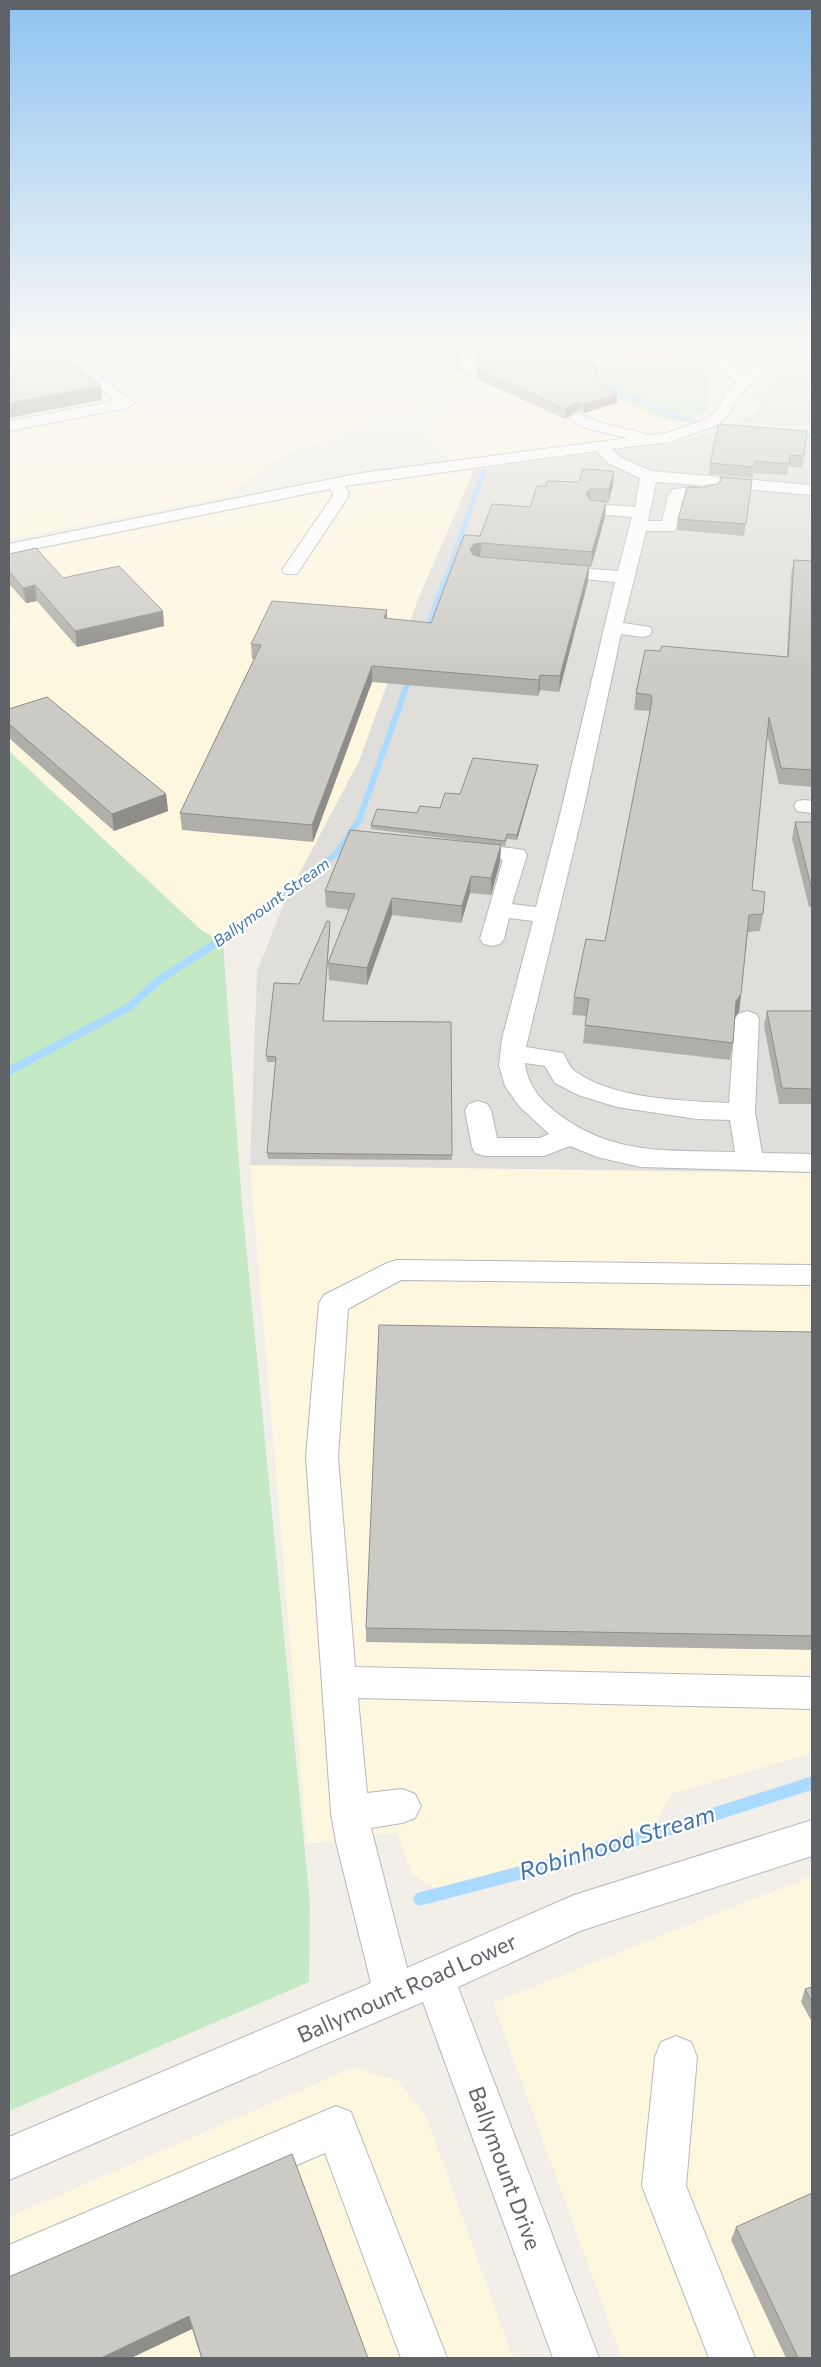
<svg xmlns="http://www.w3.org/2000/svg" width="821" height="2367" viewBox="0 0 821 2367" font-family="Commissioner,sans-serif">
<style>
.commercial{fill:#fef7e0}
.industrial{fill:#e0deda}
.green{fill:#c5e8c5}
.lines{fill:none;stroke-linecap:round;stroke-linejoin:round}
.stream-far3{stroke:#aadaff;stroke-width:5}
.stream-far2{stroke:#aadaff;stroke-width:6}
.stream-far1{stroke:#aadaff;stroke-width:8}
.stream{stroke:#aadaff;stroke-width:13}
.minor-casing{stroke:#b5b8bc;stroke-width:2}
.minor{fill:#fff;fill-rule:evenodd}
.wall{fill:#afaea9}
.shaded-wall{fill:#8f8d8a}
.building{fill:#cccac5;stroke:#8f8d8a}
.labels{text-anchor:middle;stroke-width:4.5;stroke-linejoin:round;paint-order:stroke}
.far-water-label{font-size:16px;font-style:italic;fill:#4174aa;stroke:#fff}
.near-street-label{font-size:22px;fill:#5f6368;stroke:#fff}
.near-water-label{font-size:24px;font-style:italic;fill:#4174aa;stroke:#fff}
</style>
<rect width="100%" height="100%" fill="#f1efe8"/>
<g class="commercial">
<path d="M9,346H437L445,371H458L467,377L478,379L560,372L662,418L689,424L662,435L516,453H496L452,462L438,450L422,431L435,422L448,409L435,407L415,409L360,421L326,441L283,455L252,476L225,497L9,540Z"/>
<path d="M450,346H619L604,365L467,372L456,366Z"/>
<path d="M474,470L359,761L285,901L223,943L200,929L9,751V555L371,482Z"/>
<path d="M250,1165L812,1173V1753L671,1794L655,1825L449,1888L428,1886L412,1873L397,1832L307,1844Z"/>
<path d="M812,1876V2358H622L493,2003Z"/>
<path d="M352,2068L397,2080L426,2116L513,2358H9V2217Z"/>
</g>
<g class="industrial">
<path d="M812,356V424L780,426L735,421L755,415L762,406L753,398L771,382Z"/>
<path d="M716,431L790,438L812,436V1173L250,1165L257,971L285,901L359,761L419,597L474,470L672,443Z"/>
</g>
<g class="green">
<path d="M660,361L711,366L707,388L708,408L682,422L662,418L560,372L588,364Z"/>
<path d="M9,751L200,929L223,943L242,1204L310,1904L309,1982L9,2111Z"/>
</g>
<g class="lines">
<g class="stream-far3">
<path d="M449,346L458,367L474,372"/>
<path d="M591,381L690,421L729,430"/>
<path d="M796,437L812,436"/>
<path d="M444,584L484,471"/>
</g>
<g class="stream-far2">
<path d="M426,634L444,582"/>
<path d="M296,885L336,854L359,820L411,674"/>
</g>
<path class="stream-far1" d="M9,1071L129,1007L160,979L246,924L298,884"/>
<path class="stream" d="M420,1899L577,1858L812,1783"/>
<defs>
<g id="minor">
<path d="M48,346H63L135,403L127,408L9,431V421L115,401Z"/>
<path d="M375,346H389L387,354H377Z"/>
<path d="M459,346H473L476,366L496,368L503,372L496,376L466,373L460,363Z"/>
<path d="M596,346H610L605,363L598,367L591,363Z"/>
<path d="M732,346H748L733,358L731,367L745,374L787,346H803L751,383L738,398L728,415L717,425L670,442L612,449L620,457L651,471L812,485V495L711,486L716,488L718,491L716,494L684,497L675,531H646L623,623L650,627L652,631L650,635L643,637L621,634L583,811L526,1047L563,1053C567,1059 570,1069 576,1072C614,1099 684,1101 729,1103L735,1019L738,1014L747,1011L756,1014L759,1019L755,1112L762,1153L812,1154V1172L641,1167L597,1157L570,1146L544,1156H485L475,1153L472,1147L465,1110L469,1104L478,1101L487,1104L491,1110L497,1138H540L549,1134L519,1106L505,1086L499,1065L502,1039L533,921L509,918L504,939L500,944L492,946L484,944L480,939L503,860L456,854L453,849L456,844L464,842L524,850L527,855L512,904L536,907L561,811L615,582L552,576L546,575L543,571L546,567L552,566L618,571L632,517L595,514L589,513L587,509L589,505L595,504L635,507L640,478L608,463L597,451L345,486L349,492L348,497L297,574H285L282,570L332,497L333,493L330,489L9,554V544L361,473L628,438C613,434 579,430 570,418L578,413L598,422L644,433L646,435L667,433L707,419L717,410L726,393L737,381L716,369L721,353ZM656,482L709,486L673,489L668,496L662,521H648ZM525,1063L545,1066L555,1083L578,1095L617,1107L697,1119L730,1120L735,1152C668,1150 613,1156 557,1113C540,1100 527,1084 525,1063Z"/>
<path d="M805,800L812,801V813L797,811L794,806L797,801Z"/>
<path d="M397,1260L812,1265V1285L401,1280L348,1309L338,1457L355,1667L812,1677V1709L358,1698L367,1793L402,1789L415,1794L421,1806L415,1818L402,1823L371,1828L407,1968L574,1895L812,1820V1856L580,1931L458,1987L599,2358H553L423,2002L9,2180V2137L371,1983L336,1842L331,1813L306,1457L319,1303L324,1295L387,1263Z"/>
<path d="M676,2036L691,2042L697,2057L686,2186L755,2358H709L642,2186L655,2057L661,2042Z"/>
<path d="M336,2106L351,2112L447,2358H401L325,2153L9,2289V2245Z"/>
</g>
</defs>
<use href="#minor" class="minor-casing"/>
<use href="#minor" class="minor"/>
</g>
<g class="wall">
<path d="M474,346H554L601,386L617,403L584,413L577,411L565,419L477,379V366L497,368L498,367L496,366L478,364Z"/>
<path d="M556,346H589L585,350Z"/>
<path d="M807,431L802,468L788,466L787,475L753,473V478L709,474L710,463Z"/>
<path d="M720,477L752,480L744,536L677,530L678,519L705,488L717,484L719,482Z"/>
<path d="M613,485L608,503H606L605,517L591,567H589L588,581L559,692L540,690L538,696L372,682L313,842L182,830L180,813L254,659H252L251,644L387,619L431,623L480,536L530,507L546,486Z"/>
<path d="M9,554L63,578L164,626L77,647L37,601L26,603L9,584Z"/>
<path d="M794,560L812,561V787L779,784L767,735L752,890L763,914L760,931L748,932L741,994L739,1012L735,1017L733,1043L730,1060L583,1043L586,1016L572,1015L574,997L605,941L650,711L634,710L636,693L660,651L787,657L791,575Z"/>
<path d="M9,709L166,794L168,811L114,831L9,738Z"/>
<path d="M538,765L537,769L517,840L507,839L505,846L501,845L500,862L491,895L470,893L461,923L392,915L367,985L329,980L328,963L349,910L326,907L325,891L490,844L371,829V825L440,808L460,794Z"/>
<path d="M795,822H812V907H809L792,839Z"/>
<path d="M330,922L323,1021L451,1022L452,1160L268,1159L267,1153L276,1062H267L266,1056L299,984Z"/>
<path d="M767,1011H812V1104H779L764,1026Z"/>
<path d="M812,1332V1650L366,1642V1628Z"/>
<path d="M812,1987V2022L801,2002L805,1989Z"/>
<path d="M736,2227L812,2358H786L731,2240Z"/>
<path d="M9,2277L368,2358H201L192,2329L131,2358H9Z"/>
</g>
<g class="shaded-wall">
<path d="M585,346H589L585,350Z"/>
<path d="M101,386L102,400L9,418V403Z"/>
<path d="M617,394V403L584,413V404Z"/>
<path d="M578,402L577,411L565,419L566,409Z"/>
<path d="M614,471L613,485L608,503L609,489Z"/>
<path d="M590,489L589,503L586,494Z"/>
<path d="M606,502L605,517L591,567L592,552Z"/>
<path d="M481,543L480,558L474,559L470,549L474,544Z"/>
<path d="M589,566L588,581L559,692L560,676Z"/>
<path d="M35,585L37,601L26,603L23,588Z"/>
<path d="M387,610V625L384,618Z"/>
<path d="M163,611L164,626L77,647L75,631Z"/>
<path d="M372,666V682L313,842L312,825Z"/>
<path d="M540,675V690L538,696L539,680Z"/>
<path d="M538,765L537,769L517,840V835Z"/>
<path d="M166,794L168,811L114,831L112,814Z"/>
<path d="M501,845L500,862L491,895V878Z"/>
<path d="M471,876L470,893L461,923L462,906Z"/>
<path d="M392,898V915L367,985V968Z"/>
<path d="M330,922V927L323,1026V1021Z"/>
<path d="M741,994L739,1012L733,1019L736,1001Z"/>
<path d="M189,2316L192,2329L131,2358H101Z"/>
</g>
<g class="building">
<path d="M9,346H53L101,386L9,403Z"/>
<path d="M476,346H554L594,363L601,386L617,394L584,404L578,402L566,409L477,369V366L497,368L505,362L496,357L478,355Z"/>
<path d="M719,424L807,431L804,456L790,455L789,464L755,461L754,467L710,463Z"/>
<path d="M583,469L614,471L609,489H590L586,494L590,500L606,502L592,552L481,543L474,544L470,549L473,555L480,557L589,566L560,676L540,675L539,680L372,666L312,825L180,813L261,645L251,644L272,601L387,610L384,618L431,623L464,535L480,536L492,504L530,507L537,486H546L547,481L579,482Z"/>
<path d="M720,477L752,480L746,524L678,519L687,487L705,488V486L717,484L721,481Z"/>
<path d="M36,548L63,578L119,566L163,611L75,631L35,585L23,588L9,571V554Z"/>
<path d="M794,560L812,561V770L781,768L769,717L752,890L765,892L763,914L749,915L741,994L736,1001L733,1043L585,1025L589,999L574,997L586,939L605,941L652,701L651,695L636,693L645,650L660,651L662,646L788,657Z"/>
<path d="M47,697L166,794L112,814L9,724V709Z"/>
<path d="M473,758L538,765L517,835L507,834L505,841L371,825L377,809L417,813L420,806L440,808L445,793L460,794Z"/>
<path d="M795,822H812V890Z"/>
<path d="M350,830L501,845L491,878L471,876L462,906L392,898L367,968L328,963L355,894L325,891Z"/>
<path d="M327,921L330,922L323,1021L451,1022L452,1155L267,1153L276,1057L266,1056L274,983L299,984Z"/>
<path d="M767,1011H812V1089L782,1088Z"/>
<path d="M379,1325L812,1332V1636L366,1628Z"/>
<path d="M812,1987V2002L805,1989Z"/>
<path d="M292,2154L368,2358H202L189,2316L101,2358H9V2277Z"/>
<path d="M812,2193V2358H798L736,2227Z"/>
</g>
<linearGradient id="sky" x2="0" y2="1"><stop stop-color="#8fc3f1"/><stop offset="0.51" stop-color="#f9f8f5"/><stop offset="1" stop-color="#f9f8f5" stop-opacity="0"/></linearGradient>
<rect width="821" height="677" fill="url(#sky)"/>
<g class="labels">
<g class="far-water-label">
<text transform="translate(271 902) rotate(-36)" y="6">Ballymount Stream</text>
</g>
<g class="near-street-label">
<text transform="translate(407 1988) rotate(-24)" y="8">Ballymount Road Lower</text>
<text transform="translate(505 2168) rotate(70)" y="8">Ballymount Drive</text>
</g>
<g class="near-water-label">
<text transform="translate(617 1843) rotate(-17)" y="8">Robinhood Stream</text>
</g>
</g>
<rect width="821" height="2367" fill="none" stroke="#5f6368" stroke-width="20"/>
</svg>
